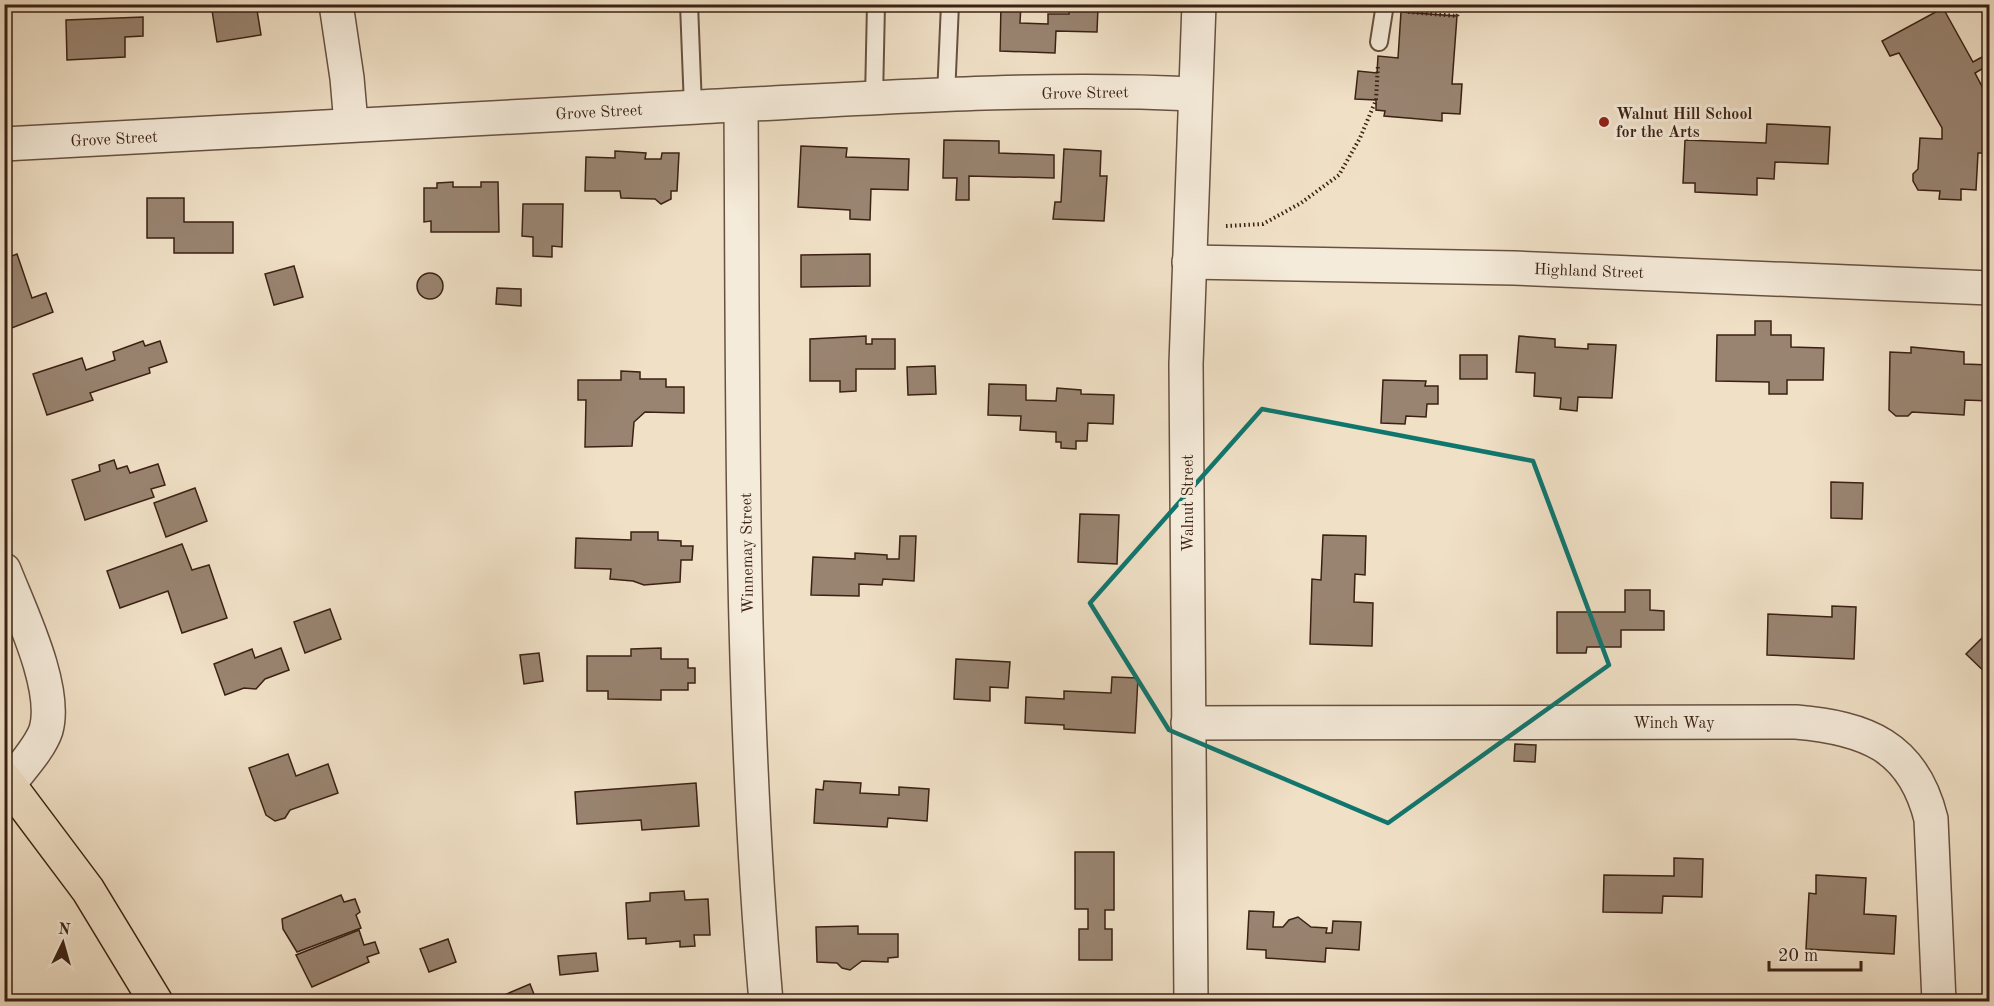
<svg xmlns="http://www.w3.org/2000/svg" width="1994" height="1006" viewBox="0 0 1994 1006" font-family="'Old Standard TT',serif">
<style>
.building{fill:#998471;stroke:#3b2114;stroke-width:1.5}
.lines{fill:none;stroke-linecap:round;stroke-linejoin:round}
.service-casing{stroke:#685140;stroke-width:20}
.minor-casing{stroke:#685140;stroke-width:36}
.tertiary-casing{stroke:#685140;stroke-width:36}
.primary-casing{stroke:#3b2114;stroke-width:36}
.path{stroke:#3b2114;stroke-width:4;stroke-dasharray:1.5 3;stroke-linecap:butt}
.service{stroke:#f5ebda;stroke-width:16}
.minor{stroke:#f5ebda;stroke-width:33}
.tertiary{stroke:#f5ebda;stroke-width:33}
.primary{stroke:#f0e0c6;stroke-width:33}
.marked{fill:none;stroke:#0f766e;stroke-width:4.5;stroke-linejoin:round}
.poi-dot{fill:#8f2418;stroke:#f5ebda;stroke-width:2}
.labels{text-anchor:middle;stroke-width:6;stroke-linejoin:round;paint-order:stroke}
.street-label{font-size:16px;fill:#3b2114;stroke:#f5ebda}
.poi-label{font-size:16px;font-weight:bold;fill:#3b2114;stroke:#f5ebda;text-anchor:start}
</style>
<rect width="100%" height="100%" fill="#f0e0c6"/>
<filter id="stains"><feTurbulence type="fractalNoise" baseFrequency=".00333" numOctaves="4"/><feColorMatrix values="0 0 0 0 .2 0 0 0 0 .09 0 0 0 0 .02 0 0 0 .5 -.17"/></filter>
<radialGradient id="worn" r=".72"><stop offset=".6" stop-color="#630" stop-opacity="0"/><stop offset="1" stop-color="#630" stop-opacity=".3"/></radialGradient>
<g class="building">
<path d="M211,4H256L261,35L217,42Z"/>
<path d="M1001,4H1021L1020,23L1048,24V14H1069V6L1098,7L1097,32L1056,31L1055,53L1000,51Z"/>
<path d="M1943,8L1973,62L1982,57L1987,66L1975,73L1986,94H1990V135L1984,134L1983,153H1978L1976,190L1961,189V200L1939,199L1940,191L1918,190L1913,181V174L1918,169L1920,138L1942,139V128L1899,53L1890,56L1882,41Z"/>
<path d="M1401,12L1457,16L1452,84H1462L1460,114L1442,113V121L1384,116L1385,111L1376,110V100L1355,99L1358,71L1377,73L1378,56L1398,58Z"/>
<path d="M143,17V36L125,37V57L67,60L66,20Z"/>
<path d="M1767,124L1830,127L1828,164L1775,162L1774,179L1757,178V195L1695,192V183H1683L1685,140L1766,143Z"/>
<path d="M944,140L999,141V153L1054,155V178L969,176V200H956L957,178H943Z"/>
<path d="M801,146L847,148L846,157L909,159L908,190L871,189L870,220L850,219V210L798,207Z"/>
<path d="M1064,149L1101,151L1100,176H1107L1104,221L1053,219L1055,202H1061Z"/>
<path d="M615,151L646,153L645,159H661L662,153H679L677,191H671V199L661,204L655,199L621,198L620,191H585L586,157L615,158Z"/>
<path d="M453,182V187H481V182H498L499,232H431V221L424,222V188H437V183Z"/>
<path d="M147,198H184V222H233V253H174V238H147Z"/>
<path d="M523,204H563L562,247L552,246V257L533,256V237L522,236Z"/>
<path d="M17,254L32,298L46,293L53,312L4,331V259Z"/>
<path d="M870,254V286L801,287V255Z"/>
<path d="M294,266L303,297L274,305L265,274Z"/>
<circle cx="430" cy="286" r="13"/>
<path d="M497,288L521,289V306L496,304Z"/>
<path d="M1755,321H1771V335H1791V347L1824,348L1823,380H1787V394H1769V382L1716,381L1717,335H1755Z"/>
<path d="M866,336V344H872V339H895V369H856V391L840,392V381H810V339Z"/>
<path d="M1519,336L1555,339V347L1588,349V344L1616,345L1612,398L1578,397L1577,411L1560,409L1561,398L1534,396L1535,373L1516,372Z"/>
<path d="M143,341L145,346L160,341L167,362L149,368L150,373L90,393L93,400L47,415L33,374L82,358L86,370L115,360L113,352Z"/>
<path d="M1911,347L1964,352V364L1990,365V401L1965,400L1964,415L1912,412L1908,416H1896L1889,410L1890,352L1911,353Z"/>
<rect x="1460" y="355" width="27" height="24"/>
<path d="M935,366L936,394L908,395L907,367Z"/>
<path d="M621,371L640,372V379H666V387H684V413L645,412L634,422L632,446L585,447L586,400H578V380H621Z"/>
<path d="M1383,380L1426,381L1425,386H1438V404H1427L1426,417L1406,416L1405,424L1381,423Z"/>
<path d="M989,384L1026,385V400L1056,401L1057,388L1081,390V394L1114,395L1113,424L1088,423L1087,441H1076V449L1061,448V442H1056V432L1020,430L1021,416L988,415Z"/>
<path d="M114,460L117,469L127,466L130,473L158,464L165,485L151,489L154,497L85,520L72,480L100,471L99,465Z"/>
<path d="M1831,482L1863,483L1862,519L1831,518Z"/>
<path d="M195,488L207,521L166,537L154,503Z"/>
<path d="M1080,514L1119,515L1117,564L1078,562Z"/>
<path d="M631,532H658V540L681,541V546H693L692,560H681L680,582L644,585L633,581L610,579L611,569L575,568L576,538L631,540Z"/>
<path d="M1323,535L1366,536L1365,575L1355,574L1354,602L1373,603L1372,646L1310,644L1312,579L1321,580Z"/>
<path d="M900,536H916L914,581L883,579L882,585L859,584V596L811,595L813,557L855,559V553L887,555V559H899Z"/>
<path d="M182,544L192,570L209,565L227,618L182,633L168,591L120,608L107,571Z"/>
<path d="M1625,590H1650V610L1664,611V630H1621V647H1587L1586,653H1557V612H1625Z"/>
<path d="M1832,606L1856,607L1854,659L1767,655L1768,614L1832,617Z"/>
<path d="M330,609L341,639L305,653L294,622Z"/>
<path d="M1990,630V677L1966,654Z"/>
<path d="M281,648L289,670L265,679L256,689L244,688L225,695L214,664L252,649L255,658Z"/>
<path d="M661,648V659H688V668H695V683H688V690H661V700L608,699V691H587V656H631V649Z"/>
<path d="M539,653L543,681L524,684L520,655Z"/>
<path d="M956,659L1010,662L1008,688L990,687V701L954,699Z"/>
<path d="M1112,677L1138,678L1135,733L1064,729V725L1025,723L1026,697L1064,699V691L1111,693Z"/>
<path d="M1515,744L1536,745L1535,762L1514,761Z"/>
<path d="M288,754L296,776L328,764L338,793L290,810L285,818L275,821L266,815L249,768Z"/>
<path d="M824,781L861,783L860,793L899,795V787L929,789L927,821L888,818L887,827L814,823L816,789L823,790Z"/>
<path d="M696,783L699,826L642,830L641,820L577,824L575,792Z"/>
<path d="M1075,852H1114V910H1105V929H1112V960H1079V929H1088V909H1075Z"/>
<path d="M1674,858L1703,859L1702,897L1663,896L1662,913L1603,912L1604,875L1674,876Z"/>
<path d="M1816,875L1866,878L1864,914L1896,916L1894,954L1806,949L1809,893L1816,894Z"/>
<path d="M684,891L685,900L708,899L710,935H694L695,946L680,947V941L646,944V938L628,939L626,903L650,901V893Z"/>
<path d="M341,895L344,902L355,899L360,912L356,915L361,928L297,952L283,929L282,919Z"/>
<path d="M1249,911L1274,912L1273,927H1283L1289,920L1298,917L1311,927L1327,928L1326,933H1332L1333,921L1361,922L1359,950L1326,948L1325,962L1266,958V950L1247,949Z"/>
<path d="M858,926V934H898V957L888,958V962L862,961L850,970L842,968L837,963L817,962L816,927Z"/>
<path d="M359,930L364,945L375,942L379,953L367,957L369,962L312,987L296,955Z"/>
<path d="M448,939L456,962L429,972L420,949Z"/>
<path d="M596,953L598,971L560,975L558,956Z"/>
<path d="M530,984L537,1002H488Z"/>
</g>
<g class="lines">
<defs>
<g id="service">
<path d="M689,4L693,107"/>
<path d="M1379,42L1385,4"/>
<path d="M946,96L950,4"/>
<path d="M874,99L876,4"/>
</g>
<g id="minor">
<path d="M336,4L347,78L351,124"/>
<path d="M741,105C743,404 740,704 766,1002"/>
<path d="M4,144C236,131 467,119 698,107C863,99 1029,86 1194,94"/>
<path d="M1189,262L1514,268L1990,288"/>
<path d="M4,570C20,611 58,688 46,730C40,748 21,768 9,784"/>
<path d="M1188,723L1796,722C1866,728 1913,746 1931,819L1939,1002"/>
</g>
<path id="tertiary" d="M1191,1002L1186,364L1199,4"/>
<path id="primary" d="M4,778L88,890L156,1002"/>
</defs>
<use href="#service" class="service-casing"/>
<use href="#minor" class="minor-casing"/>
<use href="#tertiary" class="tertiary-casing"/>
<use href="#primary" class="primary-casing"/>
<g class="path">
<path d="M1408,12L1457,16L1463,4"/>
<path d="M1226,226L1263,224L1301,203L1339,175L1360,138L1376,100L1378,64"/>
</g>
<use href="#service" class="service"/>
<use href="#minor" class="minor"/>
<use href="#tertiary" class="tertiary"/>
<use href="#primary" class="primary"/>
</g>
<path class="marked" d="M1262,409L1533,461L1609,665L1388,823L1169,730L1090,603Z"/>
<circle class="poi-dot" cx="1604" cy="122" r="6"/>
<g class="labels">
<g class="street-label">
<text transform="translate(1085 92) rotate(-1)" y="6">Grove Street</text>
<text transform="translate(599 111) rotate(-3)" y="6">Grove Street</text>
<text transform="translate(114 138) rotate(-3)" y="6">Grove Street</text>
<text transform="translate(1589 270) rotate(2)" y="6">Highland Street</text>
<text transform="translate(1187 503) rotate(-90)" y="6">Walnut Street</text>
<text transform="translate(746 553) rotate(-91)" y="6">Winnemay Street</text>
<text x="1674" y="728">Winch Way</text>
</g>
<g class="poi-label">
<text x="1616" y="119">Walnut Hill School<tspan x="1616" dy="18">for the Arts</tspan></text>
</g>
</g>
<rect width="1994" height="1006" fill="none" stroke="#f0e0c6" stroke-width="24"/>
<rect x="6" y="6" width="1982" height="994" fill="none" stroke="#3b2114" stroke-width="3"/>
<rect x="12" y="12" width="1970" height="982" fill="none" stroke="#3b2114" stroke-width="1.5"/>
<g transform="translate(63 943) rotate(5)" stroke="#f5ebda" stroke-width="4.5" paint-order="stroke">
<path d="M0-4.5L10 22L0 15L-10 22Z" fill="#3b2114"/>
<text y="-9" font-size="16" font-weight="bold" text-anchor="middle" fill="#3b2114">N</text>
</g>
<path d="M1769 961v9h92v-9" fill="none" stroke="#3b2114" stroke-width="3"/>
<text x="1778" y="961" font-size="18" fill="#3b2114" stroke="#f5ebda" stroke-width="4.5" paint-order="stroke">20 m</text>
<rect width="100%" height="100%" filter="url(#stains)"/>
<rect width="100%" height="100%" fill="url(#worn)"/>
</svg>
